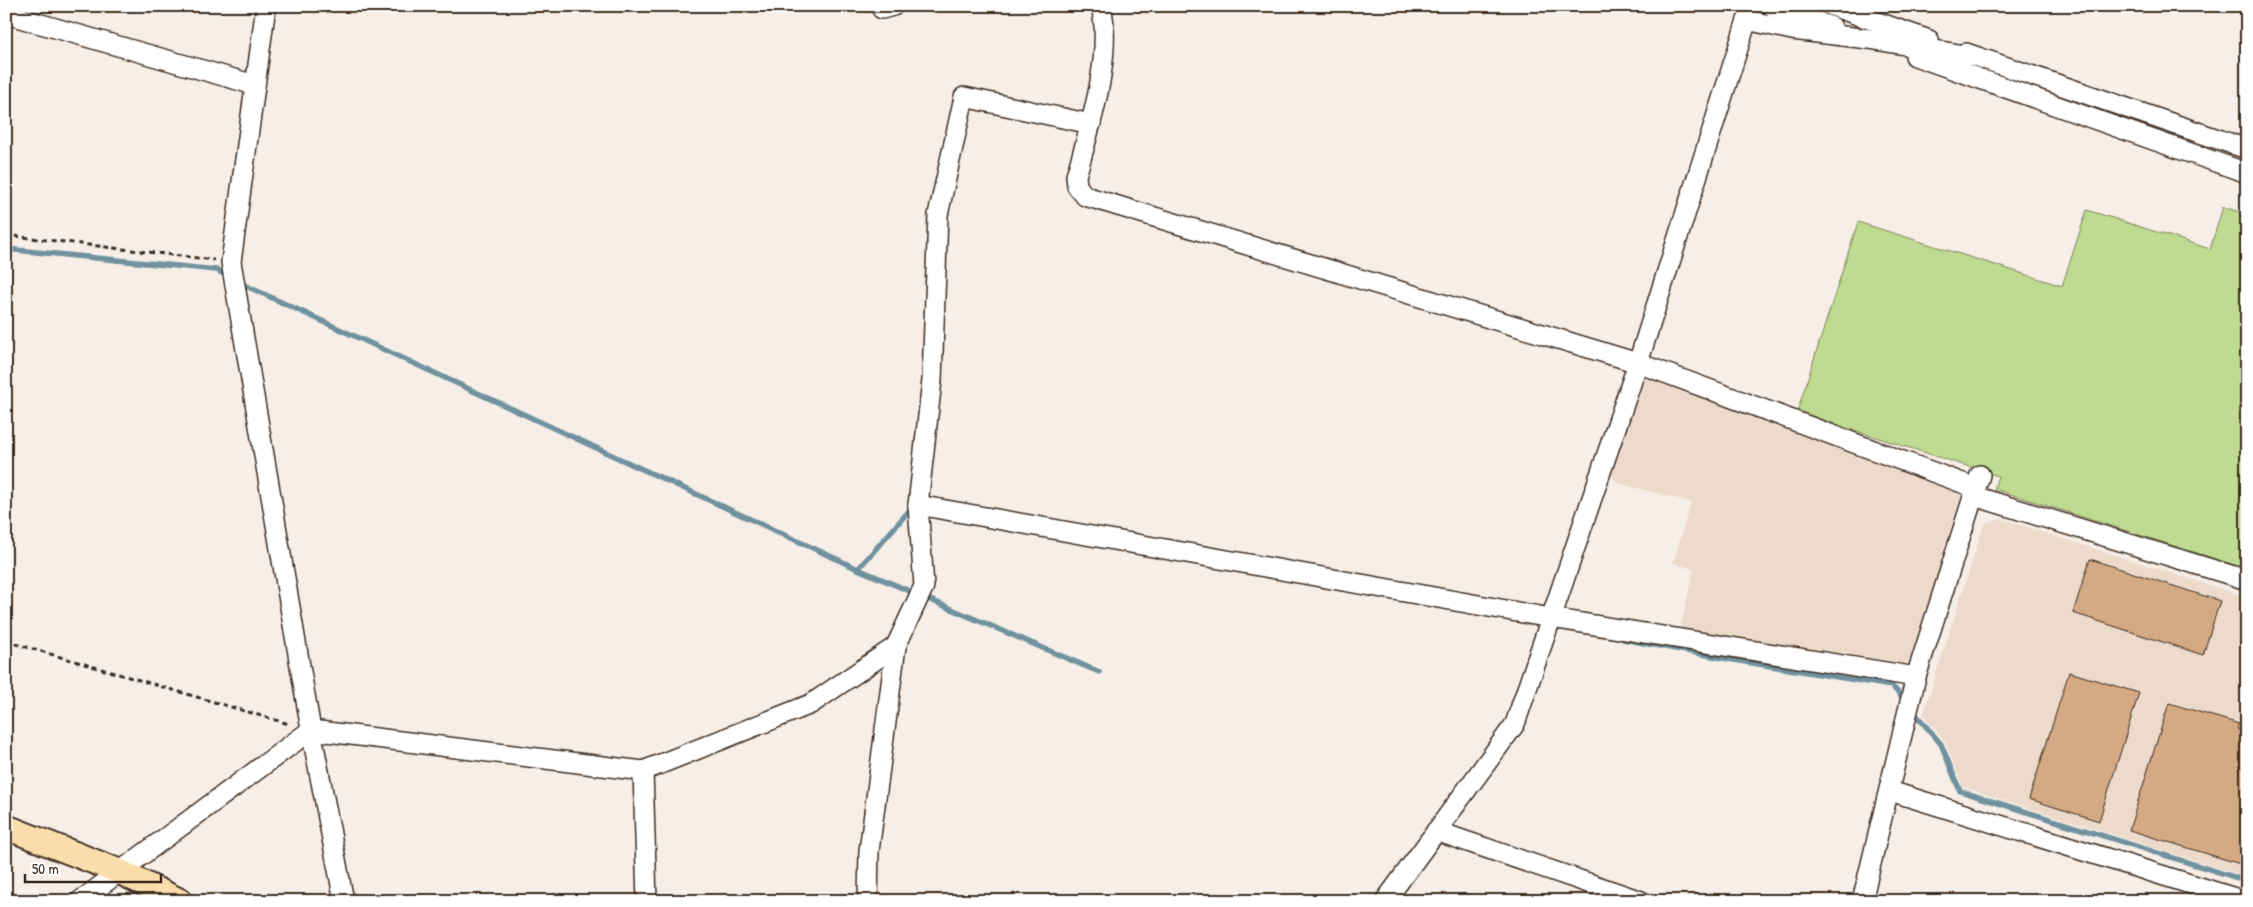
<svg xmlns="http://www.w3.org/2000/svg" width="2253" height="907" viewBox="0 0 2253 907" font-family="'Patrick Hand',sans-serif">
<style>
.built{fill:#ecdaca}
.green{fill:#bfda91;stroke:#7d8258}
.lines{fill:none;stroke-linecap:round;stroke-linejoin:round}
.stream{stroke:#6f919e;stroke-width:5.5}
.building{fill:#d4aa85;stroke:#3b2a1e}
.minor-casing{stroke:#3b2a1e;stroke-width:22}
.major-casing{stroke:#3b2a1e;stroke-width:28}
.path{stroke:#3b2a1e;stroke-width:3;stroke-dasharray:5 4;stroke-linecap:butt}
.minor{stroke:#fff;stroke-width:19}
.major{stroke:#faddab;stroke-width:24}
</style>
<rect width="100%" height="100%" fill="#f6eee7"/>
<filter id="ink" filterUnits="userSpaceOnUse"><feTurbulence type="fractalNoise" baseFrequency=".02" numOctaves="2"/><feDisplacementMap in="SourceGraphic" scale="10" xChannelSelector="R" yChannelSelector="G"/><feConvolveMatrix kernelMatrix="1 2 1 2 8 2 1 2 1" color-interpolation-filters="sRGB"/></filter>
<g filter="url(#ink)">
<g class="built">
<path d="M1641,371L1963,489L1908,670L1680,630L1694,569L1673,563L1691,502L1618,483L1609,472Z"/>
<path d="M2001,519L2247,597V877L1963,787L1945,741L1923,715L1984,524Z"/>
</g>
<path class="green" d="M2223,207L2247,214V569L1994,489L1998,476L1797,412L1858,222L2062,286L2087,210L2210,249Z"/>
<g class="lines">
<g class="stream">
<path d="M6,249L217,270L229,277"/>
<path d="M240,283L858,569L908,512L915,513"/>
<path d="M858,569L1099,672"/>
<path d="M1623,639L1734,660L1892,686L1907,703"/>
<path d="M1912,710L1941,744L1960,791L2247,881"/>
</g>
</g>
<g class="building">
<path d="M2090,559L2220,601L2203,655L2073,613Z"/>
<path d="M2069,672L2139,693L2099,821L2029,799Z"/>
<path d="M2169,703L2239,724L2237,729L2247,731V866L2129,830Z"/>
</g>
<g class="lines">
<defs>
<g id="minor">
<path d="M266,6L231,262L311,730L344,901"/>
<path d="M882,6V9L893,6"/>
<path d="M1101,6C1113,55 1090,128 1076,176L1077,186L1085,196L1638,363L1976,488"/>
<path d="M1772,6L1832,27"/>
<path d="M1832,6L1929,40"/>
<path d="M6,14L255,85"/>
<path d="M1966,53L2247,149"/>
<path d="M1915,56L2247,173"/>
<path d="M1974,496L2247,580"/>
<path d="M918,505L1551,618L1916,677"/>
<path d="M643,771L647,901"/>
<path d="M1890,791L2245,901"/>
<path d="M1436,831L1641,901"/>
<path d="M80,901L311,730L643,771L811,704L896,646"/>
<path d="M868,901L869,851L896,646L924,586L918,505L932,380L938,215L964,97L1091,124"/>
<path d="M1385,901L1515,724L1638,363L1747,20L1792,30L1869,39L1977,57"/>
<path d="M1862,901L1916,677L1980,475"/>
</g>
<path id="major" d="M6,827L118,871L180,901"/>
</defs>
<use href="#minor" class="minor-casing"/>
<use href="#major" class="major-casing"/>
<g class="path">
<path d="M6,235L214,260"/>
<path d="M6,641L289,724"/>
</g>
<use href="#minor" class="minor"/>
<use href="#major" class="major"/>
</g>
</g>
<rect width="2253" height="907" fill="none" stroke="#fff" stroke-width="25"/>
<rect x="12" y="12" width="2228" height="882" fill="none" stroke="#3b2a1e" stroke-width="2" filter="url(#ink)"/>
<path d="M25 874v8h136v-8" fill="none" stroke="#3b2a1e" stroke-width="2.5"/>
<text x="32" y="874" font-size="15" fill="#3b2a1e" stroke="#ffffff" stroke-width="4" paint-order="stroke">50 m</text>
</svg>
